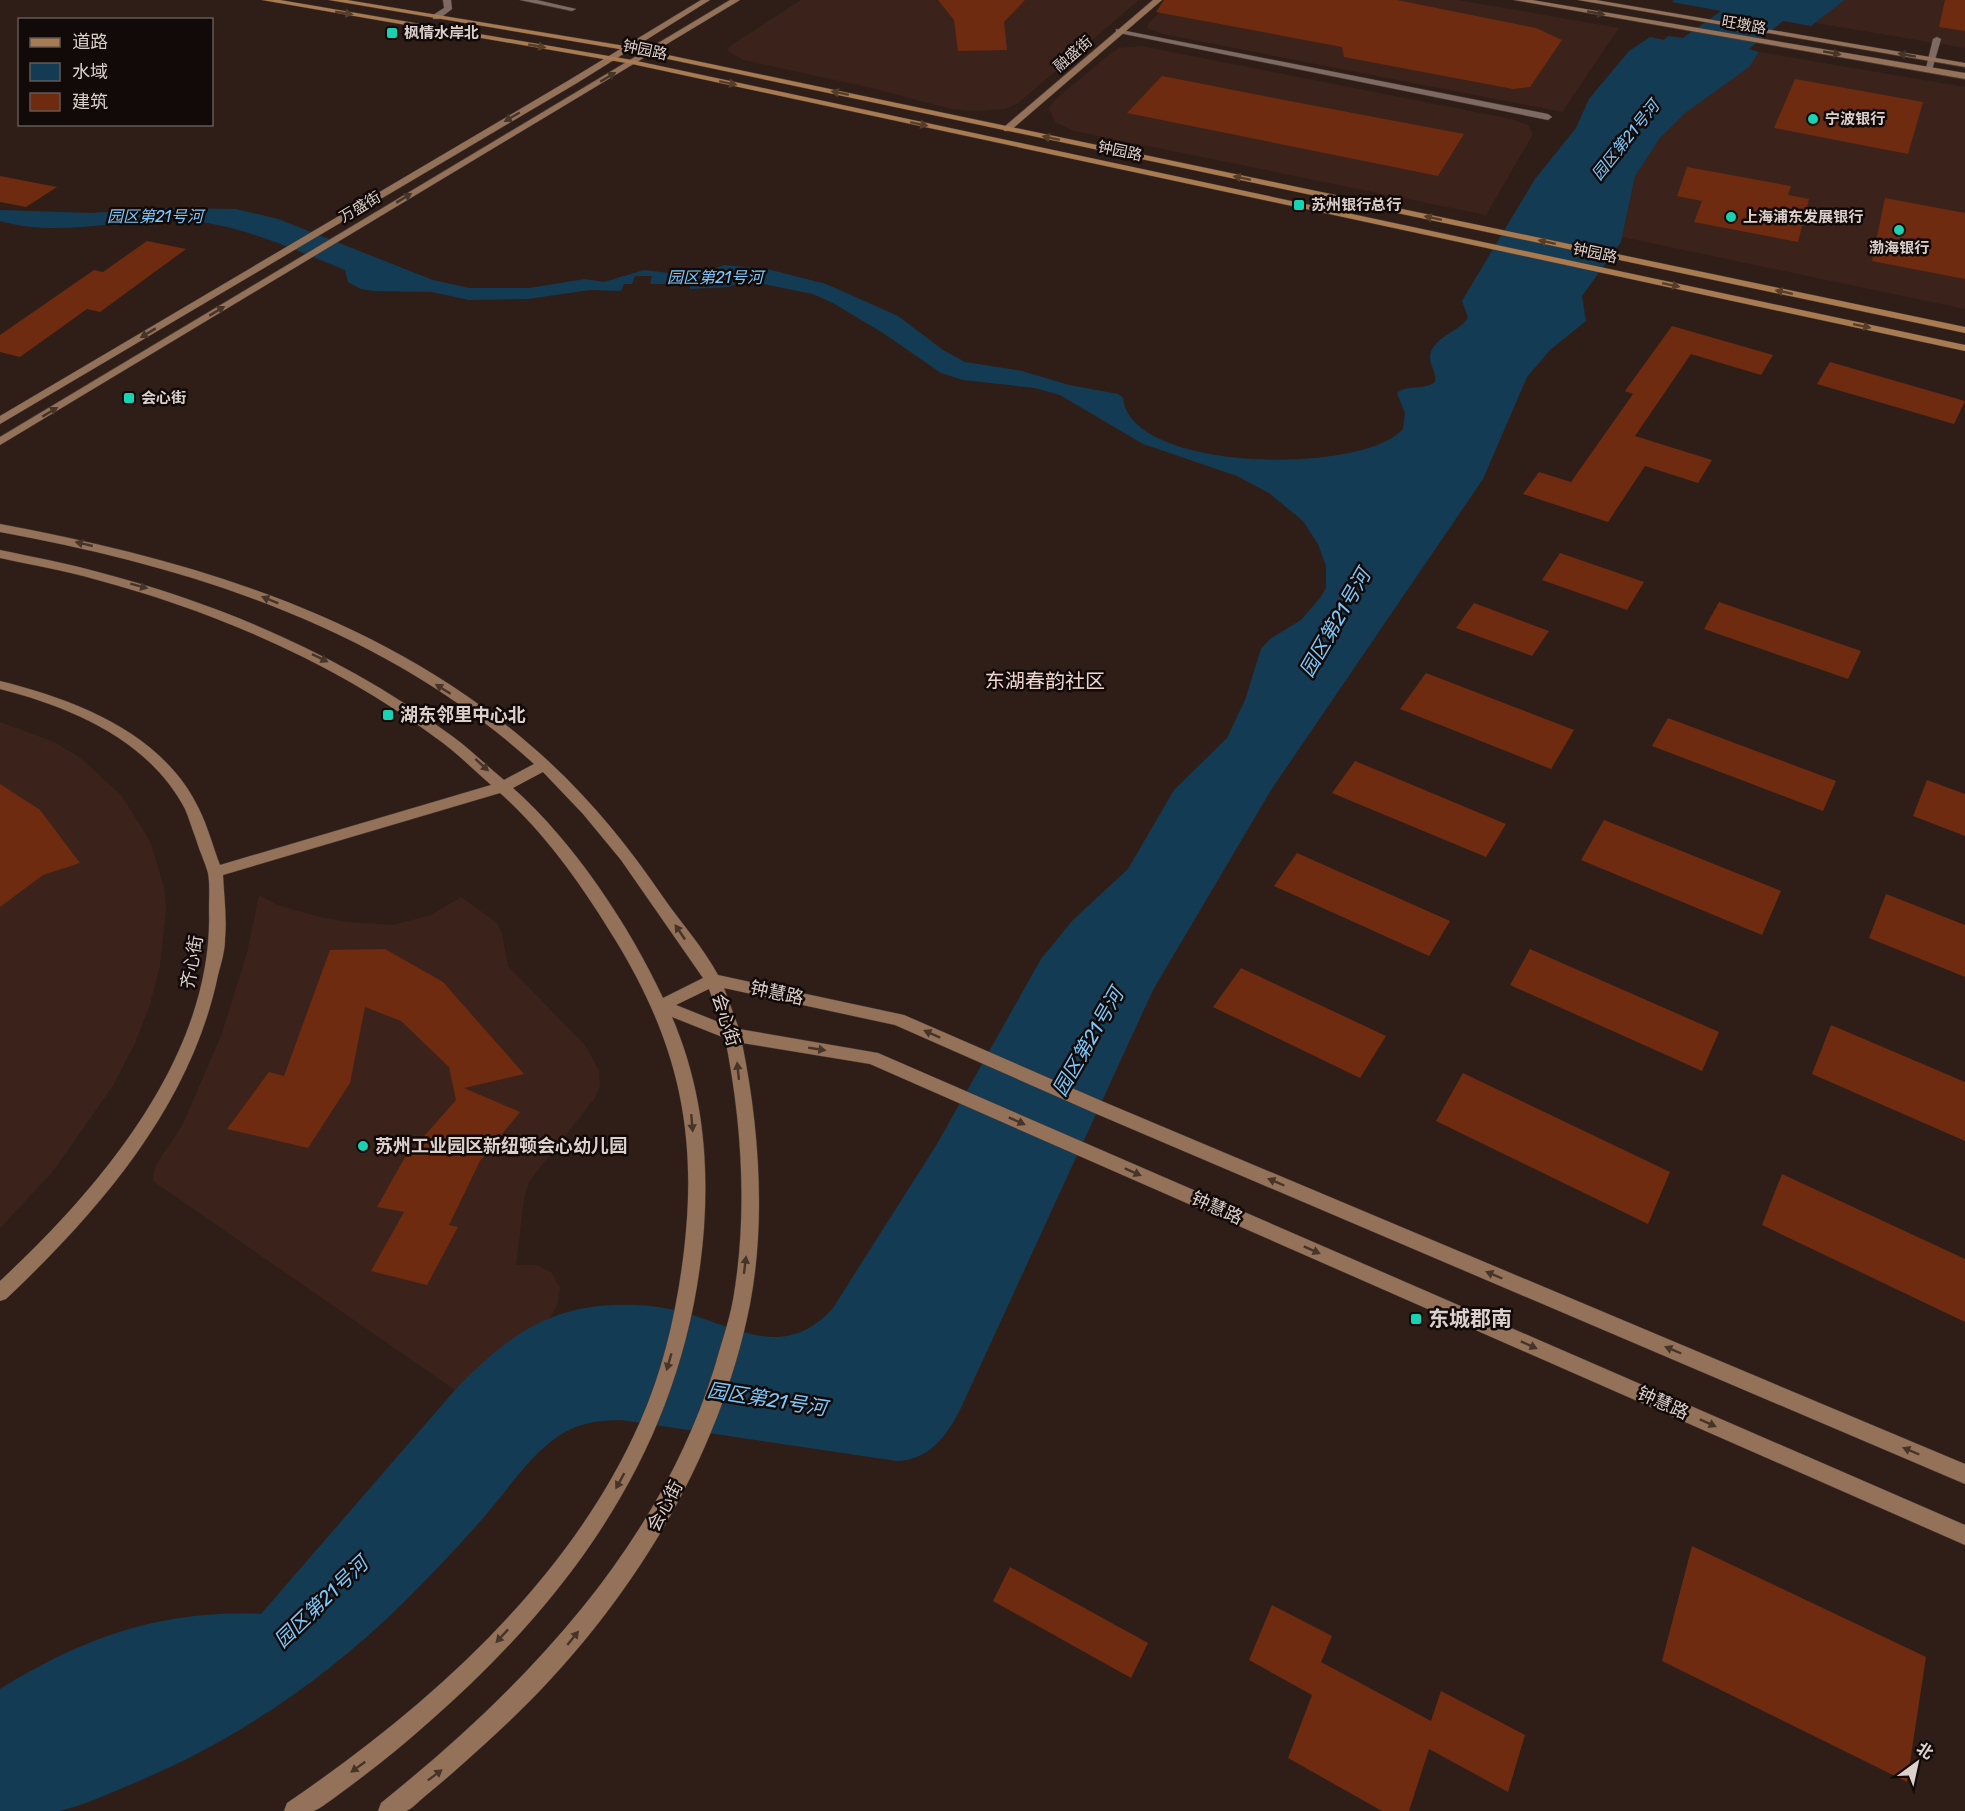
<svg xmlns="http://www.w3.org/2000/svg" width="1965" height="1811" viewBox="0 0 1965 1811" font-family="Rubik,'Noto Sans SC',sans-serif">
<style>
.built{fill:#3b231b}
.water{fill:#133c54}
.building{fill:#6e2b0f}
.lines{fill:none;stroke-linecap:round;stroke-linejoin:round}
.lane-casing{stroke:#463834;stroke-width:1}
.street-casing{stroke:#463834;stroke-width:1}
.secondary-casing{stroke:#463834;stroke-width:1}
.primary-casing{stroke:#463834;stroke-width:1}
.lane{fill:#7f6a63;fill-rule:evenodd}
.street{fill:#7f6a63;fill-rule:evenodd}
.secondary{fill:#937259;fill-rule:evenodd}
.primary{fill:#a87b50;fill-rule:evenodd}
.oneway{fill:#563d28}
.oneway2{fill:#463428}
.poi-dot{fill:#12d5b4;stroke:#120a08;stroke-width:2}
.labels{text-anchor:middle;stroke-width:5;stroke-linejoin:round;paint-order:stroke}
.far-street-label{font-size:15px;fill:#dcd0cc;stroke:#120a08}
.far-poi-label{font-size:15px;font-weight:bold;fill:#dcd0cc;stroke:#120a08;text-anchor:start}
.far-water-label{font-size:16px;font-style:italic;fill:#79c8fc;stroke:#120a08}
.poi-label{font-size:18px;font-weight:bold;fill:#dcd0cc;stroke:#120a08;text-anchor:start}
.street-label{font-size:18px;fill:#dcd0cc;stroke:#120a08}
.water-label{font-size:20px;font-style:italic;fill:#79c8fc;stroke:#120a08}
.neighbourhood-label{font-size:20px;fill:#eed6ce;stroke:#120a08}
.near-poi-label{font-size:21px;font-weight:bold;fill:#dcd0cc;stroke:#120a08;text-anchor:start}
</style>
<rect width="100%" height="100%" fill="#2f1e18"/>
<g class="built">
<path d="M801,0H1139L1018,103L1005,109L974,111L951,109L872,88L744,60L727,51L730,46Z"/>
<path d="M1174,0H1458L1619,28L1562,112L1163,34L1147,28L1149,22Z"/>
<path d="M1845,0H1965V48L1815,23Z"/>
<path d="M1141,46L1511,119L1528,125L1533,134L1486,215L1074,131L1055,122L1049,108L1056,99L1111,53L1119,48Z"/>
<path d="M1759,52L1965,87V309L1622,237L1635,176L1660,138L1685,113L1756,57Z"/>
<path d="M0,722L54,742L79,757L121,795L150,841L164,887L166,909L160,966L150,1004L135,1043L114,1084L54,1170L0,1228Z"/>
<path d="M259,895L277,905L320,917L347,922L393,925L431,915L461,897L496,922L502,934L508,966L584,1044L599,1070L600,1086L595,1098L535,1174L529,1182L524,1199L516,1265H536L552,1273L560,1288L557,1306L549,1319L501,1348L455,1390L153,1181L155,1166L182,1126L221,1036L247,953Z"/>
</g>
<path class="water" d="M1674,0H1845L1811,26L1783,21L1749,49L1759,52L1749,67L1685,113L1660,138L1635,176L1621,242L1582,296L1586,321L1550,350L1527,377L1483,479L1271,790L1153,990L959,1412C945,1438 928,1460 897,1461L621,1420C599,1420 579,1423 560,1435C531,1454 511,1485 489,1511C462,1543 432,1574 402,1604C322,1682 231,1744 127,1786C106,1795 82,1806 59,1811C41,1811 19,1811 0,1811V1689C85,1637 160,1610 261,1614L455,1390C482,1362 515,1331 553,1317C588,1303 633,1302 670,1309C729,1321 781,1366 833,1308L937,1144L1041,959L1073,920L1128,869L1174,790L1227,738L1245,700L1261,649L1270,639L1301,620L1320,598L1326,588V566L1318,544L1303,521L1269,493L1237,476L1143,444L1060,395L1035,388L963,380L941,373L883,333L833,303L813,294L744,280L729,287L690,289V284H650L652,276H635L632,284H624L621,291L590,290L528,299L469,300L432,292L375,291L361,289L348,282L345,270C292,249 236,222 178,220C118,219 59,238 0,221V210L91,213L169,208L236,209L278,219L433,280L469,288H529L585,279L604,282L644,270L694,276L724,265L767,269L826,284L898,316L943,350L965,362L1022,371L1069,385L1118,394L1123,398C1130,473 1363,475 1403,429L1405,413L1397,393C1408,384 1423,391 1435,382C1437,372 1430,367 1430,357C1431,340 1454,333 1465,322L1468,317L1462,301L1535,179L1576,128L1589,99L1629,51L1650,37L1664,40L1668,36L1683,38L1721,11L1672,2Z"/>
<g class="building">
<path d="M938,0H1025L1004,22L1007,50L958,51L954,20Z"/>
<path d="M1164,0H1397L1536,28L1562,40L1530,87L1513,89L1344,57L1342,47L1156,12Z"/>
<path d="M1945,0H1965V31L1939,27Z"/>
<path d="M1162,76L1269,97L1464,134L1438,176L1127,113Z"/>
<path d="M1795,79L1923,102L1908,154L1774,128Z"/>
<path d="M1687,167L1791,186L1788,195L1809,199L1798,242L1694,222L1702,201L1677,196Z"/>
<path d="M0,176L57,187L26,207L0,202Z"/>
<path d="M1885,198L1965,213V279L1872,261Z"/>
<path d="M147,241L186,249L100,312L87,309L20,357L0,352V335L94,270L103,272Z"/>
<path d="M1672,326L1773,355L1761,375L1691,354L1635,436L1712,460L1698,483L1645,466L1608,522L1523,494L1539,472L1571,482L1633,394L1625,391Z"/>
<path d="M1830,362L1965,401L1954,424L1817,384Z"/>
<path d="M1560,553L1644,582L1627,610L1542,580Z"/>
<path d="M1719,602L1861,651L1848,679L1704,629Z"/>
<path d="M1474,603L1549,631L1532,656L1456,628Z"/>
<path d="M1426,673L1574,730L1551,769L1400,709Z"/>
<path d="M1668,718L1836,781L1823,811L1652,746Z"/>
<path d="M1355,761L1506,824L1486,857L1332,793Z"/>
<path d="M1927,780L1965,794V836L1913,816Z"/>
<path d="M0,784L40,810L80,863L43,875L0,907Z"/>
<path d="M1604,820L1781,891L1762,935L1581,860Z"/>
<path d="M1297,853L1450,921L1429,956L1274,886Z"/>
<path d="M1886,894L1965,925V977L1869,938Z"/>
<path d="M385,949L443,982L524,1074L464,1088L520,1112L480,1161L449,1225L458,1227L427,1285L371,1271L404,1212L377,1207L404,1159L456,1100L449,1067L401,1021L365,1007L350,1083L308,1148L227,1129L269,1072L284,1076L330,950Z"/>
<path d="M1530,949L1719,1032L1702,1071L1510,985Z"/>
<path d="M1241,968L1386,1036L1360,1078L1213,1007Z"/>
<path d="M1831,1025L1965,1082V1141L1812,1074Z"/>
<path d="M1463,1073L1670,1172L1648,1224L1436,1121Z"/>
<path d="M1782,1174L1965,1259V1322L1762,1225Z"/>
<path d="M1692,1546L1926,1657L1907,1782L1662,1661Z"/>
<path d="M1010,1567L1148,1643L1131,1678L993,1601Z"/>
<path d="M1272,1605L1332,1636L1321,1662L1431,1721L1441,1691L1525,1735L1508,1792L1429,1749L1409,1811H1382L1288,1758L1312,1695L1249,1660Z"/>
</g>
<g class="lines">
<defs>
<g id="lane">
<path d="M443,0H451L452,9L439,19H433V15L444,8Z"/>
<path d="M520,0H537L576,9L572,11Z"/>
<path d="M1937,37L1941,39L1932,70L1925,72L1933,39Z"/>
</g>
<path id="street" d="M1116,29L1548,114L1552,117L1548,120L1119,33H1116Z"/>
<g id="secondary">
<path d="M701,0H710L577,83L0,424V416L571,79Z"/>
<path d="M730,0H740L0,445V437Z"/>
<path d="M1153,0H1162L1010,131H1004V127Z"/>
<path d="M1514,0H1532L1965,73V79Z"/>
<path d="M1578,0H1596L1965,63V67Z"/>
<path d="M0,524C189,559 381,616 529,744C581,788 625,841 663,897C681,923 703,947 718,975L904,1015L1104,1102L1965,1464V1484L1092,1112L895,1025L724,988L739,1029L878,1053L1965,1525V1545L870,1064L742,1043C759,1126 766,1220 750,1304C718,1467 621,1618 500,1730C475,1753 450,1776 424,1797C419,1801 412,1809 406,1811C398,1811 386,1811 378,1811L381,1803C526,1686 659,1548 715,1366C721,1344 729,1322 733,1300C748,1215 742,1122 725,1038L672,1017C701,1085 709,1154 704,1227C689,1433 581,1589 429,1722C399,1749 367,1774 334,1798C328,1802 320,1809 313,1811C305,1811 293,1811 284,1811L287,1803C428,1707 570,1581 640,1422C664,1368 677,1309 684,1251C698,1132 678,1043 616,941C583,887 547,835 500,793L223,875C224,896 227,919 225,939C225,951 221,964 218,975C191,1105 100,1210 6,1299L0,1301V1281C100,1188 214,1055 209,909C209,898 210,884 208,873C205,862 199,850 196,839C192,829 189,818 185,809C149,740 71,707 0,689V681C76,700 163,733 199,809C208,827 213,847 220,865L491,785C475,771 460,756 443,743C340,665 218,612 94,579C63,570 31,565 0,558V550C33,557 66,563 98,572C225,605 346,658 452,736C470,749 487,766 504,780L534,764C386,629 193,567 0,532ZM543,772L583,814L621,860L703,978L663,998C629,925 573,841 513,788ZM709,989L721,1023L676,1005Z"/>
</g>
<g id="primary">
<path d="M262,0H280L632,60L1965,345V351L632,64Z"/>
<path d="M329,0H347L625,46L1965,327V333L625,50Z"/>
</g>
</defs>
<use href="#lane" class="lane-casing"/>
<use href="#street" class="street-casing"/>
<use href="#secondary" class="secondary-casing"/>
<use href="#primary" class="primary-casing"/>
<use href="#lane" class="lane"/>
<use href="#street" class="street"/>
<use href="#secondary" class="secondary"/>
<use href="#primary" class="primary"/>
</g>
<defs><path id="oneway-solid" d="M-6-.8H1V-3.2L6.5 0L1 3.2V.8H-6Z" transform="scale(1.5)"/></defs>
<g class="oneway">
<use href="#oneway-solid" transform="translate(344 13) rotate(9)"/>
<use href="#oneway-solid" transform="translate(537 46) rotate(10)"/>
<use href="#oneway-solid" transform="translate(728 83) rotate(12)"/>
<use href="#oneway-solid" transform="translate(840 93) rotate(-168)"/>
<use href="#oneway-solid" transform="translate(919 124) rotate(12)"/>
<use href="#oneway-solid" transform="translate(1051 138) rotate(-168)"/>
<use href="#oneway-solid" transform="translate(1242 178) rotate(-168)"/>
<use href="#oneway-solid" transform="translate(1433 218) rotate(-168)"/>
<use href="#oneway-solid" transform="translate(1547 242) rotate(-168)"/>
<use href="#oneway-solid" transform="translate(1671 285) rotate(12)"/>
<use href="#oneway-solid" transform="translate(1784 292) rotate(-168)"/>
<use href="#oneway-solid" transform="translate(1862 326) rotate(12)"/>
</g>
<g class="oneway2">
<use href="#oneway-solid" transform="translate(1596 13) rotate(10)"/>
<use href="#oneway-solid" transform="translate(1832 53) rotate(10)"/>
<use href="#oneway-solid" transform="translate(1907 55) rotate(-170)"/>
<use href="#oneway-solid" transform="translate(608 77) rotate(-31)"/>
<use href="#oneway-solid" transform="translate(512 117) rotate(150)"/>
<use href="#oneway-solid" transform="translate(404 198) rotate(-31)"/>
<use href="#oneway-solid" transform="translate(217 311) rotate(-31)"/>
<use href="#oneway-solid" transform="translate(148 333) rotate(149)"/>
<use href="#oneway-solid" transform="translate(50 412) rotate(-31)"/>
<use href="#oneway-solid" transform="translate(84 544) rotate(-167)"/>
<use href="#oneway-solid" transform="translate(139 586) rotate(15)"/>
<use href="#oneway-solid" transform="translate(270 600) rotate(-158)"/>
<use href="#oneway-solid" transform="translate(320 658) rotate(26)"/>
<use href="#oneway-solid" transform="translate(443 689) rotate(-148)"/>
<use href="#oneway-solid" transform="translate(482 765) rotate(42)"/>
<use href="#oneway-solid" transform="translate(680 932) rotate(-124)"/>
<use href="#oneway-solid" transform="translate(932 1034) rotate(-156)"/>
<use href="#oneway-solid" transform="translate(817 1049) rotate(9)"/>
<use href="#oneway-solid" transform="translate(738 1071) rotate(-96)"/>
<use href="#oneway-solid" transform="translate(1017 1121) rotate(24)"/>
<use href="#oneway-solid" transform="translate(692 1123) rotate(85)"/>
<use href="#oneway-solid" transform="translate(1133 1172) rotate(24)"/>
<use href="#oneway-solid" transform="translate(1276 1182) rotate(-157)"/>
<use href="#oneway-solid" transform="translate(1312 1250) rotate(24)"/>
<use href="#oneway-solid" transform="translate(745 1265) rotate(-83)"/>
<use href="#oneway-solid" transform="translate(1494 1275) rotate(-157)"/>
<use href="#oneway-solid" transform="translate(1529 1345) rotate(24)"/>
<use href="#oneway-solid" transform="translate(1673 1350) rotate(-157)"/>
<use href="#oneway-solid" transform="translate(669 1362) rotate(106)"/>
<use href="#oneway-solid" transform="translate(1708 1423) rotate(24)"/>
<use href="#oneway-solid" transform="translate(1911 1451) rotate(-157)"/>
<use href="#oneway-solid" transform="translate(620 1481) rotate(119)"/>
<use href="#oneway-solid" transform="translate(502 1636) rotate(133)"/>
<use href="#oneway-solid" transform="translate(573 1638) rotate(-51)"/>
<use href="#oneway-solid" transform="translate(358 1767) rotate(144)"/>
<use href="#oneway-solid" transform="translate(435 1775) rotate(-37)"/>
</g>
<g class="poi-dot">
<rect x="386" y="27" width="12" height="12" rx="3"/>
<circle cx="1813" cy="119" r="6"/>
<rect x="1293" y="199" width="12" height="12" rx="3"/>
<circle cx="1731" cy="217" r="6"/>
<circle cx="1899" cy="230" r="6"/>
<rect x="123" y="392" width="12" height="12" rx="3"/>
<rect x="382" y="709" width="12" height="12" rx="3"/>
<circle cx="363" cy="1146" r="6"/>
<rect x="1410" y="1313" width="12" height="12" rx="3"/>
</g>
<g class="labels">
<g class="far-street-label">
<text transform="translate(1744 25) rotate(10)" y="5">旺墩路</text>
<text transform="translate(645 50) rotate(12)" y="5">钟园路</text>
<text transform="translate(1073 54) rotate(-41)" y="5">融盛街</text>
<text transform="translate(1120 151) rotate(12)" y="5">钟园路</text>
<text transform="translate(360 207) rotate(-31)" y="5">万盛街</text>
<text transform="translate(1595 253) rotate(12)" y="5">钟园路</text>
</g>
<g class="far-poi-label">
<text x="404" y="38">枫情水岸北</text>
<text x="1825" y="124">宁波银行</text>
<text x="1311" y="210">苏州银行总行</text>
<text x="1743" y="222">上海浦东发展银行</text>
<text x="1899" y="253" text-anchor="middle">渤海银行</text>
<text x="141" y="403">会心街</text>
</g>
<g class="far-water-label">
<text transform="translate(1625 140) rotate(-51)" y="6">园区第21号河</text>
<text x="155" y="222">园区第21号河</text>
<text x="715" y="283">园区第21号河</text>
</g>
<g class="poi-label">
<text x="400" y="721">湖东邻里中心北</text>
<text x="375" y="1152">苏州工业园区新纽顿会心幼儿园</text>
</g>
<g class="street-label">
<text transform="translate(192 962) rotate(-80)" y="6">齐心街</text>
<text transform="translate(777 993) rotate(12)" y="6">钟慧路</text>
<text transform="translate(726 1020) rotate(73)" y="6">会心街</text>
<text transform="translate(1217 1208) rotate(24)" y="6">钟慧路</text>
<text transform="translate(1663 1403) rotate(24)" y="6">钟慧路</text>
<text transform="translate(665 1506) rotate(-62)" y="6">会心街</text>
</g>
<g class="water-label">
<text transform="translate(1335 623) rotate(-60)" y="7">园区第21号河</text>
<text transform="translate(1088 1042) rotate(-60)" y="7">园区第21号河</text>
<text transform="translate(767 1399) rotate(9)" y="7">园区第21号河</text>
<text transform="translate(321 1602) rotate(-44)" y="7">园区第21号河</text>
</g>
<g class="neighbourhood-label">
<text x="1045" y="688">东湖春韵社区</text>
</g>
<g class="near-poi-label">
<text x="1428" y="1326">东城郡南</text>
</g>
</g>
<rect x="18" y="18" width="195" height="108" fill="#120a08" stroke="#635956" stroke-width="1.5"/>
<rect x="30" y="38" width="30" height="9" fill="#a87b50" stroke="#635956" stroke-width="1.5"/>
<text x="72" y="48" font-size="18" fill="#dcd0cc">道路</text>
<rect x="30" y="63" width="30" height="18" fill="#133c54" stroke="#635956" stroke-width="1.5"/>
<text x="72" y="78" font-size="18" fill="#dcd0cc">水域</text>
<rect x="30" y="93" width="30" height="18" fill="#6e2b0f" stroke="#635956" stroke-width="1.5"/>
<text x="72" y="108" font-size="18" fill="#dcd0cc">建筑</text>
<g transform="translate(1917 1763) rotate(33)" stroke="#120a08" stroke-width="4.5" paint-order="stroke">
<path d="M0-4.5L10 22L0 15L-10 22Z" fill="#dcd0cc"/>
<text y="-9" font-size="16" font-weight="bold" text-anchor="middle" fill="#dcd0cc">北</text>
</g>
</svg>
